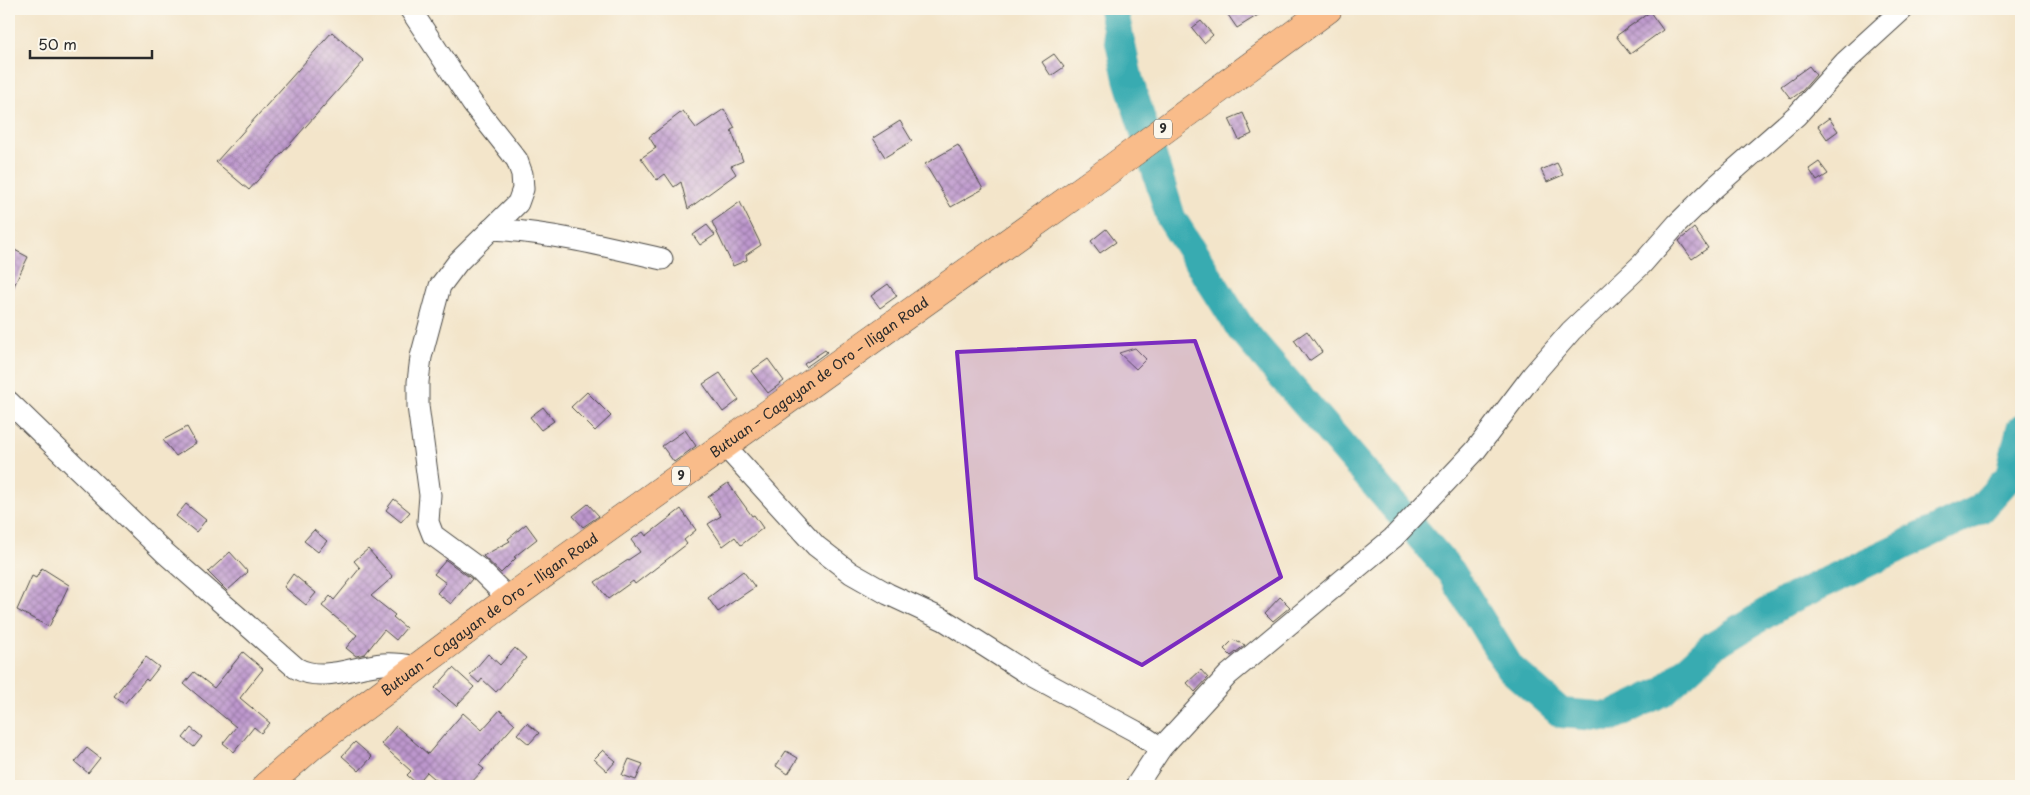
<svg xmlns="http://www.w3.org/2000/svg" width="2030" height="795" viewBox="0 0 2030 795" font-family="'Playpen Sans',sans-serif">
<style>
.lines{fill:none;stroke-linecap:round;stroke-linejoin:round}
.river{stroke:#39abb1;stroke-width:30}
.building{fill:url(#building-cross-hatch)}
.minor-casing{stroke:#494743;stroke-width:23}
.highway-casing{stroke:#494743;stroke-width:29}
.minor{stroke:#fff;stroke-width:21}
.highway{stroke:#f9bc8a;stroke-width:28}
.marked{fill:#7b2cbf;fill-opacity:0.2;stroke:#7b2cbf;stroke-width:4;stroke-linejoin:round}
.labels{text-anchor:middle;stroke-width:4;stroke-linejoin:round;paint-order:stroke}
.shield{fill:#fbf7ec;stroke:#696865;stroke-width:1}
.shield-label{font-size:12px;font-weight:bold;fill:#2b2b2b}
.street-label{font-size:14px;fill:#2b2b2b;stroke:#fbf7ec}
</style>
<defs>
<pattern id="building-cross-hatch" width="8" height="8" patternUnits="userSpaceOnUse" patternTransform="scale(1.25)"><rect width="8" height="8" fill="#bd97cd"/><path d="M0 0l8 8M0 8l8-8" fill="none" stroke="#9a7ba7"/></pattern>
</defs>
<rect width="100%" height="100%" fill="#fbf7ec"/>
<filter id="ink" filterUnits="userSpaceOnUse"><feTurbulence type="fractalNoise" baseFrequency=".02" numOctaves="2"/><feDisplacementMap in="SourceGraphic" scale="10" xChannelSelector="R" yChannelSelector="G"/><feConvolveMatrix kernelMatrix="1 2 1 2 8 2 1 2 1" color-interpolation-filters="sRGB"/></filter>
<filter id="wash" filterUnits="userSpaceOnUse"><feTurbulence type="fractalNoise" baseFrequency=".0096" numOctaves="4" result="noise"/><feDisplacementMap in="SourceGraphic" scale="20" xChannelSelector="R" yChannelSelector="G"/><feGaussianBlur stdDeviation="1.12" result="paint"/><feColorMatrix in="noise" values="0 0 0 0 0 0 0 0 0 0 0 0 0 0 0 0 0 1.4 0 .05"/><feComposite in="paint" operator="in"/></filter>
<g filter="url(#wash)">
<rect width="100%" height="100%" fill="#f3e5ca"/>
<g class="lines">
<path class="river" d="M1113,9L1128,78L1171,218L1241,329L1451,572L1510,668L1561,713L1610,717L1664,691L1714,645L1788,600L1980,509L2010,476L2021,429"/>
</g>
<g id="blocks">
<g class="building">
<path d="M1224,9H1268L1237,28Z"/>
<path d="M1650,12L1663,30L1630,54L1616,36Z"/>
<path d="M1201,21L1213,35L1204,43L1192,28Z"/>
<path d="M332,32L364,61L249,190L216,162Z"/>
<path d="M1054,54L1064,67L1051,76L1042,62Z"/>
<path d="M1809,66L1816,75L1802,91L1791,99L1781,86Z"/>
<path d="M724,109L735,128L731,130L743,161L731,166L736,174L688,209L681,182L674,187L665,174L657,180L641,158L656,148L649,137L683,111L696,128Z"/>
<path d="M1243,113L1252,134L1239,140L1229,119Z"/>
<path d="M1829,118L1838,131L1827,139L1818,126Z"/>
<path d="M900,121L912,141L885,157L873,138Z"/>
<path d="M958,145L983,189L951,207L925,164Z"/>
<path d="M1819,162L1828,174L1817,181L1809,169Z"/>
<path d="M1557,163L1563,175L1547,182L1541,170Z"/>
<path d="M740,202L761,245L746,255L747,260L733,266L712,222Z"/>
<path d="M707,225L715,235L700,245L693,235Z"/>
<path d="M1694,228L1708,248L1692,259L1679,241Z"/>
<path d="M1106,229L1116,242L1100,253L1091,241Z"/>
<path d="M9,247L28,257L9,296Z"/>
<path d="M888,284L897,296L880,308L871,296Z"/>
<path d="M1307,331L1322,352L1309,361L1294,340Z"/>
<path d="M1135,348L1146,359L1136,369L1119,353Z"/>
<path d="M825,350L827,352L806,367L804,364Z"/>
<path d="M768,359L784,381L768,393L751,371Z"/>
<path d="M720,373L739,400L723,412L703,384Z"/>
<path d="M587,392L611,416L595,431L571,407Z"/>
<path d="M543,407L554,421L541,430L530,417Z"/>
<path d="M187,427L196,443L176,456L163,440Z"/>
<path d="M685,430L696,446L674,462L662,446Z"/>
<path d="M728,483L752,516L754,515L763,528L741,545L735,537L723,546L708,524L721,516L708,497Z"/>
<path d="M394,499L410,512L401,522L386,510Z"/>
<path d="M186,504L206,520L196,532L176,516Z"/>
<path d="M588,504L599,516L583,527L573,516Z"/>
<path d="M681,509L696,530L684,540L687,544L635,584L633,581L608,599L595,582L640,552L631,540L643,532L646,536Z"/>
<path d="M526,524L537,539L514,557L516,558L501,573L483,556L510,541L508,539Z"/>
<path d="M314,530L327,541L318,552L304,541Z"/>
<path d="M368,549L393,577L371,596L395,615L393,617L406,628L396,640L384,630L365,654L356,656L346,648L357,635L322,606L330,596L334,600L360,568L354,561Z"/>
<path d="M230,552L248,572L227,591L208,572Z"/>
<path d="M446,560L472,579L451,604L437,593L446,583L434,574Z"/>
<path d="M42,568L69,585L49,627L17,610L32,576L36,578Z"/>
<path d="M743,571L755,587L718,612L708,598Z"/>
<path d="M293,574L316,593L306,605L284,587Z"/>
<path d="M1280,597L1290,607L1273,621L1265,613Z"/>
<path d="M1233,640L1245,645L1231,656L1224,649Z"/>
<path d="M515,648L526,658L496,692L482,679L479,683L470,675L488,654L500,665Z"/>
<path d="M243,652L263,669L240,698L270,723L261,733L254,727L234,752L223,743L236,727L184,684L194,672L214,688Z"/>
<path d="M146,657L159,667L148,681L146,679L124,704L114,696Z"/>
<path d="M453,668L474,687L456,706L435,688Z"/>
<path d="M1201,670L1208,678L1195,692L1187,683Z"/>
<path d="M500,710L515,724L479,765L484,769L468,786H443L427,772L417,784L407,775L411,771L381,744L396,726L428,754L463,713L482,730Z"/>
<path d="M527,723L539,733L529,744L517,734Z"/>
<path d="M191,728L202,737L194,747L183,738Z"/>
<path d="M355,742L372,757L359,771L342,756Z"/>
<path d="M87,748L100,758L88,773L75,762Z"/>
<path d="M603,750L616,761L607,771L594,759Z"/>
<path d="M786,751L798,758L788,774L776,766Z"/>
<path d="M629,759L643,764L636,780L622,775Z"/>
</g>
</g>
</g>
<g filter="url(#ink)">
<use href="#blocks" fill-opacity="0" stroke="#494743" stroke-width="1"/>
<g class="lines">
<defs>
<g id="minor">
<path d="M410,9L472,103L517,160L522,174L523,189L518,203L458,262L440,286L421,357L418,382V406L430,495L428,522L433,535L478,568L509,599"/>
<path d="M491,229C549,232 606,246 662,259"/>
<path d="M9,402L164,552L296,668C323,683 354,666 383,664C395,663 407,665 418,667"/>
<path d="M724,445L816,546L851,573L888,594L944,620L1024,671L1135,731L1161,748"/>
<path d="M1136,786L1161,748L1228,675L1393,538L1475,451L1532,376L1571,331L1642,264L1677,224L1715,187L1797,115L1845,62L1903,9"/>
</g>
<g id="highway">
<path id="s1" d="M266,786L314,744L509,599L1104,174L1328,9"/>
</g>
</defs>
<use href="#minor" class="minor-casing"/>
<use href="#highway" class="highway-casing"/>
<use href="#minor" class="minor"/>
<use href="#highway" class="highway"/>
</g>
</g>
<path class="marked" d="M1195,341L1281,577L1142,665L976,578L957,352Z"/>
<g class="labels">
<g class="shield">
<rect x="1154" y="119.5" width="18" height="19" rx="4"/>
<rect x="672" y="466.5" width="18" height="19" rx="4"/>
</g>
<g class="shield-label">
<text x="1163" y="133">9</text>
<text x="681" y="480">9</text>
</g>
<g class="street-label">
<text dy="5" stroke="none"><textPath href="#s1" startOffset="688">Butuan – Cagayan de Oro – Iligan Road</textPath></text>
<text dy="5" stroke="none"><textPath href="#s1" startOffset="282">Butuan – Cagayan de Oro – Iligan Road</textPath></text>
</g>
</g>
<rect width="2030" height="795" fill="none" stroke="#fbf7ec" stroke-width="30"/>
<path d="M30 50v8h122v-8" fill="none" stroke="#2b2b2b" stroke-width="2.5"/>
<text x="38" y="50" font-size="15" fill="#2b2b2b" stroke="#fbf7ec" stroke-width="4" paint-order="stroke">50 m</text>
</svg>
